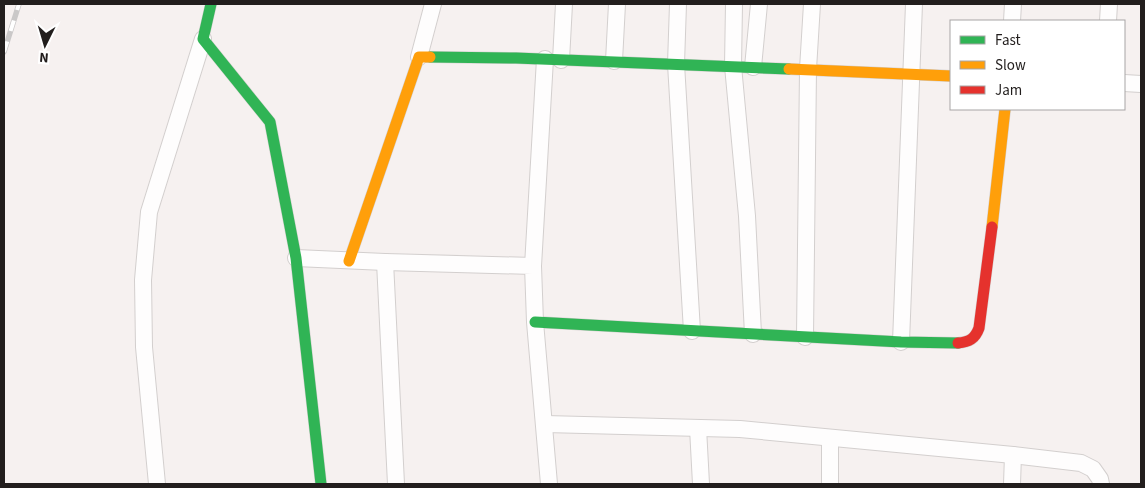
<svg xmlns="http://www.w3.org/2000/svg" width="1145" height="488" viewBox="0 0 1145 488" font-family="'Source Sans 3',sans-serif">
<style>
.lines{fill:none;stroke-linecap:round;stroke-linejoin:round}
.street-casing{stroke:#d3cfce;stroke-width:18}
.fast-casing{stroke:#d3cfce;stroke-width:12}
.slow-casing{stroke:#d3cfce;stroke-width:12}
.jam-casing{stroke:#d3cfce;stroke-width:12}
.street{stroke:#fefdfd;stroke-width:16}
.fast{stroke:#30b455;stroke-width:11}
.slow{stroke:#ff9f0a;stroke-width:11}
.jam{stroke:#e5322d;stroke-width:11}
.rail-casing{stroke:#cac8c8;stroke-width:5.5}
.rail{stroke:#fff;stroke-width:4;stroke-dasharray:11;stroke-linecap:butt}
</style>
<rect width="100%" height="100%" fill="#f6f1f0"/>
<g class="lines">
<defs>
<g id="street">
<path d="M678,4L676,64L692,331"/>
<path d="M734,4L733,66L747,216L753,334"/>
<path d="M1012,21L1013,4"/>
<path d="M1108,21L1109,4"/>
<path d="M419,57L433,4"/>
<path d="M561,60L564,4"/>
<path d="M614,61L617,4"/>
<path d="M753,67L759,4"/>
<path d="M1124,83L1141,84"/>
<path d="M296,258L385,262L533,266L535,322L549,484"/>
<path d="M385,262L396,484"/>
<path d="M533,266L545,59"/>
<path d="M805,337L808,69L812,4"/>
<path d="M901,342L914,4"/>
<path d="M545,424L740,429L1013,455L1081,463L1093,469L1100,479L1101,484"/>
<path d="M698,428L701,484"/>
<path d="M157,484L144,347L143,280L149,212L203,39"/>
<path d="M830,484V438"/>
<path d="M1012,484L1013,455"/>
</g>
<g id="fast">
<path d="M211,4L203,39L270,122L296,258L321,484"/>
<path d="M430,57L516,58L789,69"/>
<path d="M535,322L901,342L958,343"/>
</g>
<g id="slow">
<path d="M789,69L951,76"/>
<path d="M992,227L1005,109"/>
<path d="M349,261L419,57H430"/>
</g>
<path id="jam" d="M958,343C969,342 975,339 979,328L992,227"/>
</defs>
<use href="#street" class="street-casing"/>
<use href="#fast" class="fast-casing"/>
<use href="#slow" class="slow-casing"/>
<use href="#jam" class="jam-casing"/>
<use href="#street" class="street"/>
<use href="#fast" class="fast"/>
<use href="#slow" class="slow"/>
<use href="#jam" class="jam"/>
<defs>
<path id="rail" d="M4,52L19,4"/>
</defs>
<use href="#rail" class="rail-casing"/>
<use href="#rail" class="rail"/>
</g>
<rect width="1145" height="488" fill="none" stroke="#221e1d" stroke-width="10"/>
<rect x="950" y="20" width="175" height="90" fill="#ffffff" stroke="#a7a5a5"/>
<rect x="960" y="36" width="25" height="8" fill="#30b455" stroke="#a7a5a5"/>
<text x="995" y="45" font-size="15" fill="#221e1d">Fast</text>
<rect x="960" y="61" width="25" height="8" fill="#ff9f0a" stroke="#a7a5a5"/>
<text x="995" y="70" font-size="15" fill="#221e1d">Slow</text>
<rect x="960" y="86" width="25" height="8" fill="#e5322d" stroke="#a7a5a5"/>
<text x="995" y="95" font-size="15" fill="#221e1d">Jam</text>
<g transform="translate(45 45) rotate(185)" stroke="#ffffff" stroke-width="4" paint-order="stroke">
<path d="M0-4L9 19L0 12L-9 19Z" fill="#221e1d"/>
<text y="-8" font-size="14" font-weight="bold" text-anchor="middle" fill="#221e1d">N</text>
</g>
</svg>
